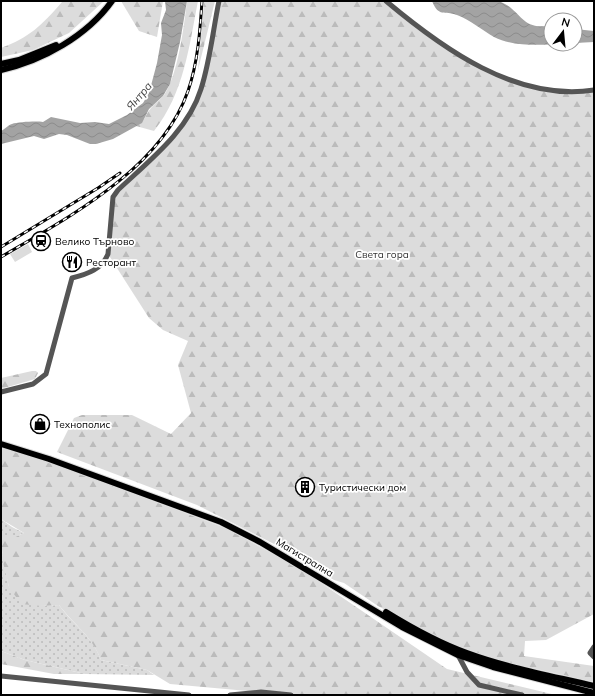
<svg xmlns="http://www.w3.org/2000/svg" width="595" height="696" viewBox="0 0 595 696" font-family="Mulish,sans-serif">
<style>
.grass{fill:url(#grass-dots)}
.forest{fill:url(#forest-firs)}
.park{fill:#dcdcdc}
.water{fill:url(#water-waves)}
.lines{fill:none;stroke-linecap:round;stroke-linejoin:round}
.major-casing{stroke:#dbdbdb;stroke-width:8}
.minor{stroke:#555;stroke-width:5}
.major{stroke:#000;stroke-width:6}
.rail-casing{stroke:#000;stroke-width:3}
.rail{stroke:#fff;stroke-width:1.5;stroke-dasharray:4.5;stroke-linecap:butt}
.labels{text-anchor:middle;stroke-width:3.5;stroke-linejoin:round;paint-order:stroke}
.poi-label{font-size:10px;fill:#000;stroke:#fff;text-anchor:start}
.park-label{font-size:10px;fill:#333;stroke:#fff}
.street-label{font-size:10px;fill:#000;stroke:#fff}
.water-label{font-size:11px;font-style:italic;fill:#444;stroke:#fff}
</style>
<defs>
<pattern id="grass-dots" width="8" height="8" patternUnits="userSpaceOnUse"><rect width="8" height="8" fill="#dcdcdc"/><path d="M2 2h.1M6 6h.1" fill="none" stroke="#bbb" stroke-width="1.8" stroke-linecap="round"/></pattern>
<pattern id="forest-firs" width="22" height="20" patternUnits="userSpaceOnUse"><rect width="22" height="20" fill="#dcdcdc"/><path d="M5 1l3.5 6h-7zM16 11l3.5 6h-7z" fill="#bbb"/></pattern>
<pattern id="water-waves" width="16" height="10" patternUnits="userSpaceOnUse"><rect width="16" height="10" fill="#a3a3a3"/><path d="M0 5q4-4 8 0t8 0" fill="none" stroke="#8b8b8b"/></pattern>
</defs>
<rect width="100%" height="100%" fill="#fff"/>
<g class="grass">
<path d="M1,519L12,527L24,533L15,537H1Z"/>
<path d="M1,547L9,587L43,606L59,605C74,626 92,635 101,660L147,670L154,675L85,674L25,660L1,651Z"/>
</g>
<g class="forest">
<path d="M60,1H104L69,33L33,50L1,57V48C29,38 42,25 62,2Z"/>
<path d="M121,1H163L157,37L139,31Z"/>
<path d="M187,1H198C189,47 184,93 154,131L136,126C145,122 145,115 151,108C155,103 161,99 164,95C178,75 184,26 187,1Z"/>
<path d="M204,1H215L198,70Z"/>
<path d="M219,1H386L420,30L481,67L513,82L574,93L594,90V614L546,640L525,641L524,656L594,666V682L514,664L482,655L436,638L378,606L344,583L334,580L276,545L197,505L57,452L74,418L82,415H132L171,434L191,413L178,365L188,341L163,330L149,318L108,254L113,197C145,166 188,133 201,88C210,60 213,30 219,1Z"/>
<path d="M32,371H36L38,373L35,379L1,389V378Z"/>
<path d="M1,448L41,459L228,529L305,572L447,669L556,695H291L170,684L147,670L101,660C92,636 74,625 59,605L43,606L21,604L9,587L3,562L1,537H15L24,533L1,519Z"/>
<path d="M1,651L25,660L85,674H54L1,664Z"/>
</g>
<path class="park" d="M28,244L32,252L15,262L10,254Z"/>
<g class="water">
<path d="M165,1H187L180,42L170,84L163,96L149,109L142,123L113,139L96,144H90L67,135L59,134L44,139L34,136L1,144V131C5,129 8,125 12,124C18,122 36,121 43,122L51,117L80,123L95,122L109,124L127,115L143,103L149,93L157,63L162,35L161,23L166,10Z"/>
<path d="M432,1C444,1 493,0 501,2C521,10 522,32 551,25V44H562C540,45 514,47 494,37C482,30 470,20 457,15C444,10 439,18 432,1Z"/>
<path d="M575,29L594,31V42L575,43Z"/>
</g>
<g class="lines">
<defs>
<g id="major">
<path d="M1,64L19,60L56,45"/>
<path d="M1,70C42,61 87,36 112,1"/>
<path d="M1,444L49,459L221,522L260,542L402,627L458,655L493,667L594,693"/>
<path d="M386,612C412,628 439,643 467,653C508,668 552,676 594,686"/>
</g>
</defs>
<use href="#major" class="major-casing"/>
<g class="minor">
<path d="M386,1C442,48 516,102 594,90"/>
<path d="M1,392L33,384L46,374L72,278C88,274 102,269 108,254L113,197L118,190C150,160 188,131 201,89C210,61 213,30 219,1"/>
<path d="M594,647L590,653L594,657"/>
<path d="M458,655L467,672L479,685L522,695"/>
<path d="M1,676L189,695"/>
<path d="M230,695L261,692L291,695"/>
</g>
<use href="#major" class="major"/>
<defs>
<g id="rail">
<path d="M1,247L98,188L120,173"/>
<path d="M1,257C69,217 161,169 188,91C198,62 200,31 202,1"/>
</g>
</defs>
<use href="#rail" class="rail-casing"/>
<use href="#rail" class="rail"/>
</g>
<defs>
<symbol id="station-ring" viewBox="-11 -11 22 22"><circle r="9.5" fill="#fff" stroke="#000" stroke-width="1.5"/><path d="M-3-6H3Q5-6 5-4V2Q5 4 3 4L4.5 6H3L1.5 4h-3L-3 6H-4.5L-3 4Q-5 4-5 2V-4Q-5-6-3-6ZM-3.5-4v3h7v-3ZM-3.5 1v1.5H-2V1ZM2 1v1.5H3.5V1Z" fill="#000"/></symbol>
<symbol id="restaurant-ring" viewBox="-11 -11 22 22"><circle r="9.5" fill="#fff" stroke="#000" stroke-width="1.5"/><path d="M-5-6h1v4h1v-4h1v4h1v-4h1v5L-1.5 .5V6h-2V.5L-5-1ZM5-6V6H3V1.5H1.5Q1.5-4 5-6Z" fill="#000"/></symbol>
<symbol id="shop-ring" viewBox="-11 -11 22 22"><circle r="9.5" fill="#fff" stroke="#000" stroke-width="1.5"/><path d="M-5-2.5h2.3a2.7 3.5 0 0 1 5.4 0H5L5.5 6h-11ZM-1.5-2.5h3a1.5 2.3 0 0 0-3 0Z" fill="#000"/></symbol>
<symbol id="building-ring" viewBox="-11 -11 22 22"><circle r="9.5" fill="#fff" stroke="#000" stroke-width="1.5"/><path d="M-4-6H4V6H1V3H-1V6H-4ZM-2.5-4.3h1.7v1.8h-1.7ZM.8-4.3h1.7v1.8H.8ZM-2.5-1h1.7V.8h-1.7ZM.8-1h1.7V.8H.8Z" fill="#000"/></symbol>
</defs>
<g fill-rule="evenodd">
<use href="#station-ring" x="30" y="230" width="22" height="22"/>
<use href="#restaurant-ring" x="61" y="251" width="22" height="22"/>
<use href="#shop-ring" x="29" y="413" width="22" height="22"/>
<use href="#building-ring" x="294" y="476" width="22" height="22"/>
</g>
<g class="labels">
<g class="poi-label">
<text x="55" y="245">Велико Търново</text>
<text x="86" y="266">Ресторант</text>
<text x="54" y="428">Технополис</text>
<text x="319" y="491">Туристически дом</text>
</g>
<g class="park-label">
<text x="382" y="258">Света гора</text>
</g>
<g class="street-label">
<text transform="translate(305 557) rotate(31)" y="4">Магистрална</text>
</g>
<g class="water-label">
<text transform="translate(139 96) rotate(-50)" y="4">Янтра</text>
</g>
</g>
<rect width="595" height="696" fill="none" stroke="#000000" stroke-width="4"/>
<g transform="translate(563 32) rotate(16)"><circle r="19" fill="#ffffff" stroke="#999999"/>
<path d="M0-3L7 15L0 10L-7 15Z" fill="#000000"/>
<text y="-6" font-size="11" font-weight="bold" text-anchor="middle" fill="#000000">N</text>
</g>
</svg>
